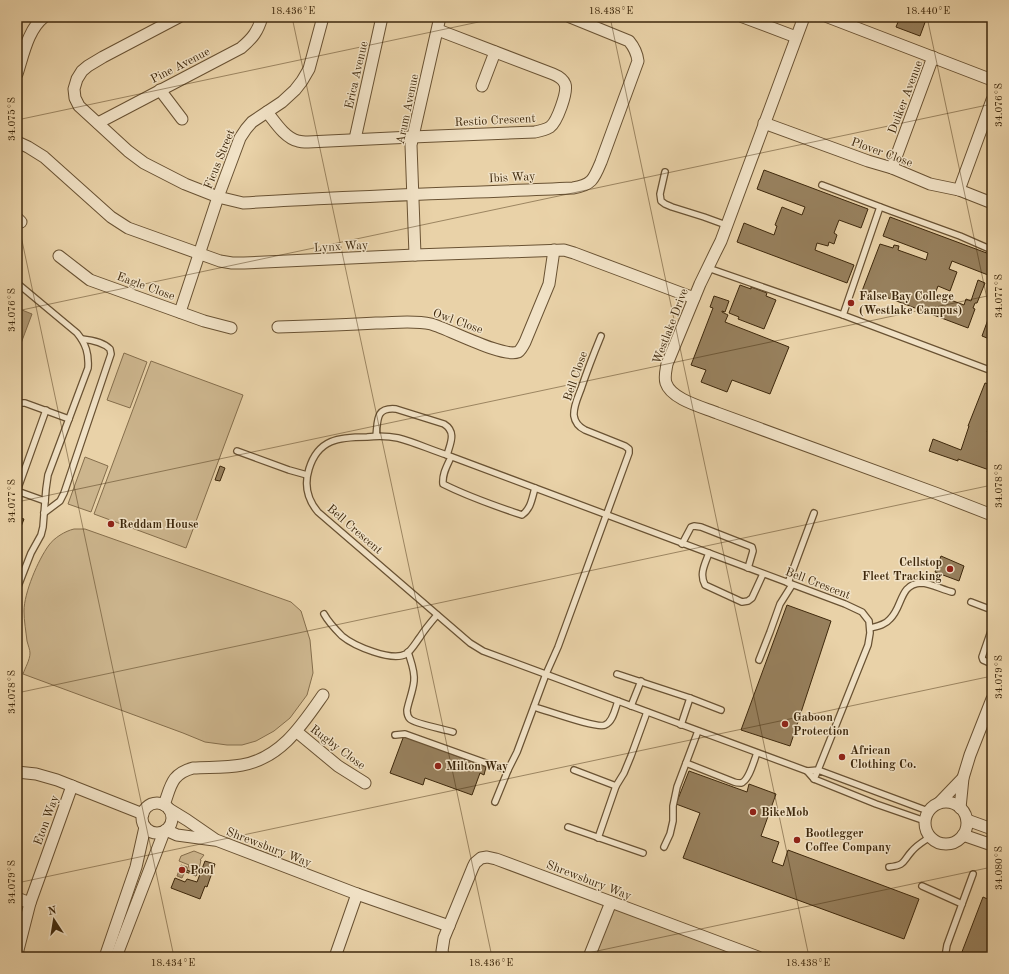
<svg xmlns="http://www.w3.org/2000/svg" width="1009" height="974" viewBox="0 0 1009 974" font-family="'Old Standard TT',serif">
<style>
.green{fill:#ccb58d;stroke:#856e4c}
.water{fill:#af9873;stroke:#826b4a}
.building{fill:#97805d;stroke:#3e280c}
.lines{fill:none;stroke-linecap:round;stroke-linejoin:round}
.lane-casing{stroke:#695233;stroke-width:8}
.street-casing{stroke:#695233;stroke-width:13}
.lane{stroke:#f1e2c6;stroke-width:5.5}
.street{stroke:#f1e2c6;stroke-width:11}
.ticks{fill:none;stroke:#3e280c;stroke-width:1;stroke-opacity:0.45}
.poi-dot{fill:#8f2418;stroke:#f1e2c6;stroke-width:1.5}
.labels{text-anchor:middle;stroke-width:3;stroke-linejoin:round;paint-order:stroke}
.street-label{font-size:12px;fill:#3e280c;stroke:#f1e2c6}
.poi-label{font-size:12px;font-weight:bold;fill:#3e280c;stroke:#f1e2c6;text-anchor:start}
.neatline{fill:none;stroke:#3e280c;stroke-width:1.5}
.ticks-label{font-size:10px;text-anchor:middle;fill:#3e280c}
</style>
<rect width="100%" height="100%" fill="#e9d2a8"/>
<filter id="stains"><feTurbulence type="fractalNoise" baseFrequency=".005" numOctaves="4"/><feColorMatrix values="0 0 0 0 .2 0 0 0 0 .09 0 0 0 0 .02 0 0 0 .5 -.17"/></filter>
<radialGradient id="worn" r=".72"><stop offset=".6" stop-color="#630" stop-opacity="0"/><stop offset="1" stop-color="#630" stop-opacity=".3"/></radialGradient>
<g class="green">
<path d="M124,353L147,362L130,408L107,400Z"/>
<path d="M151,361L243,395L186,548L94,514Z"/>
<path d="M85,457L108,466L91,512L68,504Z"/>
<path d="M74,529H85L291,602L301,611L310,640L313,673L307,695L290,718L274,731L256,741L242,745H227L205,742L183,733L23,674C25,668 30,660 30,653C30,650 28,645 27,641C26,632 24,621 24,611C24,593 38,560 49,545C54,538 65,531 74,529Z"/>
<path d="M194,851L204,855L200,860H201L199,869H197L195,874L187,870L189,865L179,861L181,856Z"/>
<path d="M611,902L737,949L734,957H589Z"/>
</g>
<g class="water">
<path d="M17,308L32,314L17,354Z"/>
<path d="M181,865L187,867L182,878L177,876Z"/>
</g>
<g class="building">
<path d="M900,17H927L920,36L896,27Z"/>
<path d="M764,170L868,209L861,228L839,220L834,233L837,235L834,244L829,242L828,246L817,243L815,250L854,265L847,283L737,242L744,223L774,235L777,226L775,225L782,207L802,215L805,207L757,189Z"/>
<path d="M890,217L992,255V263L988,275L952,261L949,269L957,272L950,291L938,286L935,294L964,305L966,299L971,301L978,280L985,283L977,303H975L973,308L975,309L968,328L870,291L869,294L862,291L880,244L893,248L894,245L899,246L898,250L926,260L928,253L883,236Z"/>
<path d="M740,285L751,289V287L767,293L766,296L776,300L764,329L738,319L739,317L729,313Z"/>
<path d="M714,296L729,301L725,312L722,311V312L728,315L725,322L789,347L770,394L732,380L727,392L701,382L706,370L691,365L713,308L710,307Z"/>
<path d="M990,314L992,315V340L982,336Z"/>
<path d="M985,383L992,385V418L987,432H988L990,427L992,428V471L958,459V461L929,451L933,439L961,450L969,426H968Z"/>
<path d="M220,466L225,468L220,481L215,480Z"/>
<path d="M17,517L24,519L17,537Z"/>
<path d="M941,556L964,566L959,581L935,572Z"/>
<path d="M787,605L831,621L790,746L741,730Z"/>
<path d="M404,736L486,767L484,775L480,773L472,795L425,778L423,785L390,773L403,738Z"/>
<path d="M689,771L747,792L749,784L776,794L761,836L779,842L772,862L783,866L788,850L919,899L904,939L683,858L700,813L676,804Z"/>
<path d="M205,861L215,864L207,887L205,886L200,899L171,888L175,878L185,882L187,879L197,882Z"/>
<path d="M197,869H199L196,876L186,872L187,870L195,874Z"/>
<path d="M983,897L992,901V948L989,956L991,957H960Z"/>
</g>
<g class="lines">
<defs>
<g id="lane">
<path d="M665,172L660,194L661,201L665,204L672,207L704,217L726,225"/>
<path d="M822,185L891,211L960,236L992,250"/>
<path d="M708,268L843,315L992,371"/>
<path d="M17,283L77,333C86,344 89,354 88,368L48,475L46,489L43,527L41,535L31,553L17,589"/>
<path d="M843,315L880,207"/>
<path d="M17,405L21,403H25L69,419"/>
<path d="M376,436C378,421 375,407 396,409L444,424C457,432 450,444 447,455"/>
<path d="M237,451L289,470L307,475"/>
<path d="M451,457C447,466 442,474 443,484C469,497 495,506 522,515C531,509 532,498 535,488"/>
<path d="M17,491L46,410"/>
<path d="M17,491L45,501"/>
<path d="M44,513L60,501L64,493L111,354L110,349C103,342 92,340 82,339"/>
<path d="M682,544L691,527L694,526L701,527L752,547L753,551L748,568"/>
<path d="M709,553C705,564 699,574 705,585L742,602L748,601L752,598L763,574"/>
<path d="M788,583L814,513"/>
<path d="M971,602L992,610"/>
<path d="M324,614C329,623 335,629 342,636C354,646 392,662 406,654C412,650 416,642 420,637C425,629 431,622 437,615"/>
<path d="M870,628C878,626 885,625 890,619C903,607 899,584 921,583C930,583 943,590 952,592"/>
<path d="M991,631L982,657L983,660L992,664"/>
<path d="M408,652C411,662 415,671 414,681C413,691 409,700 407,710C407,713 407,716 410,719C415,724 444,729 453,732"/>
<path d="M759,660L770,632L780,604L792,585"/>
<path d="M617,674L690,698L721,710"/>
<path d="M631,706L641,681"/>
<path d="M534,707C546,710 597,729 605,725C613,722 615,709 618,701"/>
<path d="M681,725L690,698"/>
<path d="M395,735L405,734L497,767L508,770"/>
<path d="M686,763L734,782C736,783 739,783 741,783C749,781 754,760 757,753"/>
<path d="M574,770L616,786"/>
<path d="M807,771L814,779L876,804L925,821"/>
<path d="M814,779L818,770L868,645L870,633L869,621L862,612L845,604L447,455C431,450 414,442 398,438C388,436 377,436 367,437C339,437 318,439 309,469C304,485 307,499 318,512L470,643L483,651L807,771L818,770L928,811"/>
<path d="M495,802L508,770L517,752L546,674L558,647L629,453V449L625,446L585,430C579,427 575,422 574,416C573,407 578,397 581,389C587,371 594,353 601,336"/>
<path d="M568,827L643,853"/>
<path d="M598,838L616,786L624,773L631,756L647,712"/>
<path d="M664,847L670,834L673,821V806L677,787L698,731"/>
<path d="M889,867C906,865 902,862 912,851C917,845 924,841 930,837"/>
<path d="M922,886L962,904"/>
<path d="M945,957L947,945L973,874"/>
</g>
<g id="street">
<path d="M179,17L103,57L88,66L82,71L77,79L74,89L75,98L79,106L128,151L144,163L185,184L218,197L243,203C353,196 463,193 573,188C592,185 594,179 601,162L638,61C637,53 634,47 629,41L570,17"/>
<path d="M743,17L796,37"/>
<path d="M804,17L721,241L716,251L700,284L667,364C666,370 664,377 666,383C671,399 702,407 717,413L938,494L992,515"/>
<path d="M828,17L992,80"/>
<path d="M17,74C23,56 28,29 44,17"/>
<path d="M482,86L495,52"/>
<path d="M160,90L182,119"/>
<path d="M267,112C275,122 285,138 298,141C301,142 305,142 308,142L412,137L535,132C540,131 545,130 550,127C557,122 568,92 565,84C563,79 558,76 553,74L438,30"/>
<path d="M98,123L241,48C253,38 258,31 262,17"/>
<path d="M764,123L868,161L892,168L930,184L959,190L992,203"/>
<path d="M355,139L382,17"/>
<path d="M17,142L28,147L44,157L111,217L128,228L220,261L232,263H244L415,255L564,250L574,253L694,298"/>
<path d="M892,168L933,57"/>
<path d="M959,190L992,100"/>
<path d="M17,218L21,222"/>
<path d="M415,255L411,145L440,17"/>
<path d="M59,256L90,280L204,321L231,328"/>
<path d="M180,312L218,197L240,138L246,129L252,122L282,102L295,90L302,81L309,69L323,17"/>
<path d="M278,327C311,326 343,325 376,323C394,323 413,320 431,324C449,329 503,358 518,352C521,350 523,346 525,342L549,284L554,250"/>
<path d="M297,732L338,766L365,783"/>
<path d="M17,772L36,774L57,780L143,814"/>
<circle cx="946" cy="823" r="21"/>
<path d="M939,803L963,778"/>
<circle cx="157" cy="818" r="15"/>
<path d="M164,805C171,786 171,774 193,768C209,767 226,768 242,765C281,758 302,725 323,695"/>
<path d="M960,808L963,778L970,755L992,699"/>
<path d="M169,809L187,820L216,840L357,894L449,926"/>
<path d="M967,820L992,829"/>
<path d="M166,830L177,835L214,840"/>
<path d="M963,835L992,845"/>
<path d="M17,898L30,903"/>
<path d="M17,954L30,903L72,786"/>
<path d="M105,957L136,867L145,827"/>
<path d="M116,957L164,832"/>
<path d="M335,957L357,894"/>
<path d="M444,957L442,951L444,938L473,867L475,863L481,858L487,857L496,859L758,957"/>
<path d="M589,957L611,902"/>
</g>
</defs>
<use href="#lane" class="lane-casing"/>
<use href="#street" class="street-casing"/>
<use href="#lane" class="lane"/>
<use href="#street" class="street"/>
</g>
<path class="ticks" d="M292,17L492,957M610,17L809,957M927,17L992,322M17,120L502,17M17,217L174,957M17,311L992,104M17,502L992,295M17,693L992,485M17,883L992,676M569,957L992,867"/>
<g class="poi-dot">
<circle cx="851" cy="303" r="4"/>
<circle cx="111" cy="524" r="4"/>
<circle cx="950" cy="569" r="4"/>
<circle cx="785" cy="724" r="4"/>
<circle cx="842" cy="757" r="4"/>
<circle cx="438" cy="766" r="4"/>
<circle cx="753" cy="812" r="4"/>
<circle cx="797" cy="840" r="4"/>
<circle cx="182" cy="870" r="4"/>
</g>
<g class="labels">
<g class="street-label">
<text transform="translate(180 65) rotate(-27)" y="4">Pine Avenue</text>
<text transform="translate(356 75) rotate(-77)" y="4">Erica Avenue</text>
<text transform="translate(905 97) rotate(-69)" y="4">Duiker Avenue</text>
<text transform="translate(407 109) rotate(-78)" y="4">Arum Avenue</text>
<text transform="translate(495 120) rotate(-3)" y="4">Restio Crescent</text>
<text transform="translate(882 152) rotate(20)" y="4">Plover Close</text>
<text transform="translate(219 159) rotate(-68)" y="4">Ficus Street</text>
<text transform="translate(512 177) rotate(-3)" y="4">Ibis Way</text>
<text transform="translate(341 246) rotate(-3)" y="4">Lynx Way</text>
<text transform="translate(146 286) rotate(20)" y="4">Eagle Close</text>
<text transform="translate(458 321) rotate(20)" y="4">Owl Close</text>
<text transform="translate(670 326) rotate(-69)" y="4">Westlake Drive</text>
<text transform="translate(575 376) rotate(-71)" y="4">Bell Close</text>
<text transform="translate(355 529) rotate(41)" y="4">Bell Crescent</text>
<text transform="translate(818 583) rotate(21)" y="4">Bell Crescent</text>
<text transform="translate(338 747) rotate(37)" y="4">Rugby Close</text>
<text transform="translate(46 820) rotate(-70)" y="4">Eton Way</text>
<text transform="translate(269 847) rotate(21)" y="4">Shrewsbury Way</text>
<text transform="translate(589 880) rotate(21)" y="4">Shrewsbury Way</text>
</g>
<g class="poi-label">
<text x="859" y="300">False Bay College<tspan x="859" dy="14">(Westlake Campus)</tspan></text>
<text x="119" y="528">Reddam House</text>
<text x="942" y="566" text-anchor="end">Cellstop<tspan x="942" dy="14">Fleet Tracking</tspan></text>
<text x="793" y="721">Gaboon<tspan x="793" dy="14">Protection</tspan></text>
<text x="850" y="754">African<tspan x="850" dy="14">Clothing Co.</tspan></text>
<text x="446" y="770">Milton Way</text>
<text x="761" y="816">BikeMob</text>
<text x="805" y="837">Bootlegger<tspan x="805" dy="14">Coffee Company</tspan></text>
<text x="190" y="874">Pool</text>
</g>
</g>
<rect width="1009" height="974" fill="none" stroke="#e9d2a8" stroke-width="44"/>
<g transform="translate(54 920) rotate(348)" stroke="#f1e2c6" stroke-width="3" paint-order="stroke">
<path d="M0-3L7 15L0 10L-7 15Z" fill="#3e280c"/>
<text y="-6" font-size="11" font-weight="bold" text-anchor="middle" fill="#3e280c">N</text>
</g>
<rect x="22" y="22" width="965" height="930" class="neatline"/>
<g class="ticks-label">
<text x="293" y="14">18.436°E</text>
<text x="611" y="14">18.438°E</text>
<text x="928" y="14">18.440°E</text>
<text transform="translate(998 105) rotate(-90)" y="4">34.076°S</text>
<text transform="translate(11 119) rotate(-90)" y="4">34.075°S</text>
<text transform="translate(998 296) rotate(-90)" y="4">34.077°S</text>
<text transform="translate(11 310) rotate(-90)" y="4">34.076°S</text>
<text transform="translate(998 486) rotate(-90)" y="4">34.078°S</text>
<text transform="translate(11 501) rotate(-90)" y="4">34.077°S</text>
<text transform="translate(998 677) rotate(-90)" y="4">34.079°S</text>
<text transform="translate(11 692) rotate(-90)" y="4">34.078°S</text>
<text transform="translate(998 868) rotate(-90)" y="4">34.080°S</text>
<text transform="translate(11 882) rotate(-90)" y="4">34.079°S</text>
<text x="173" y="966">18.434°E</text>
<text x="491" y="966">18.436°E</text>
<text x="808" y="966">18.438°E</text>
</g>
<rect width="100%" height="100%" filter="url(#stains)"/>
<rect width="100%" height="100%" fill="url(#worn)"/>
</svg>
